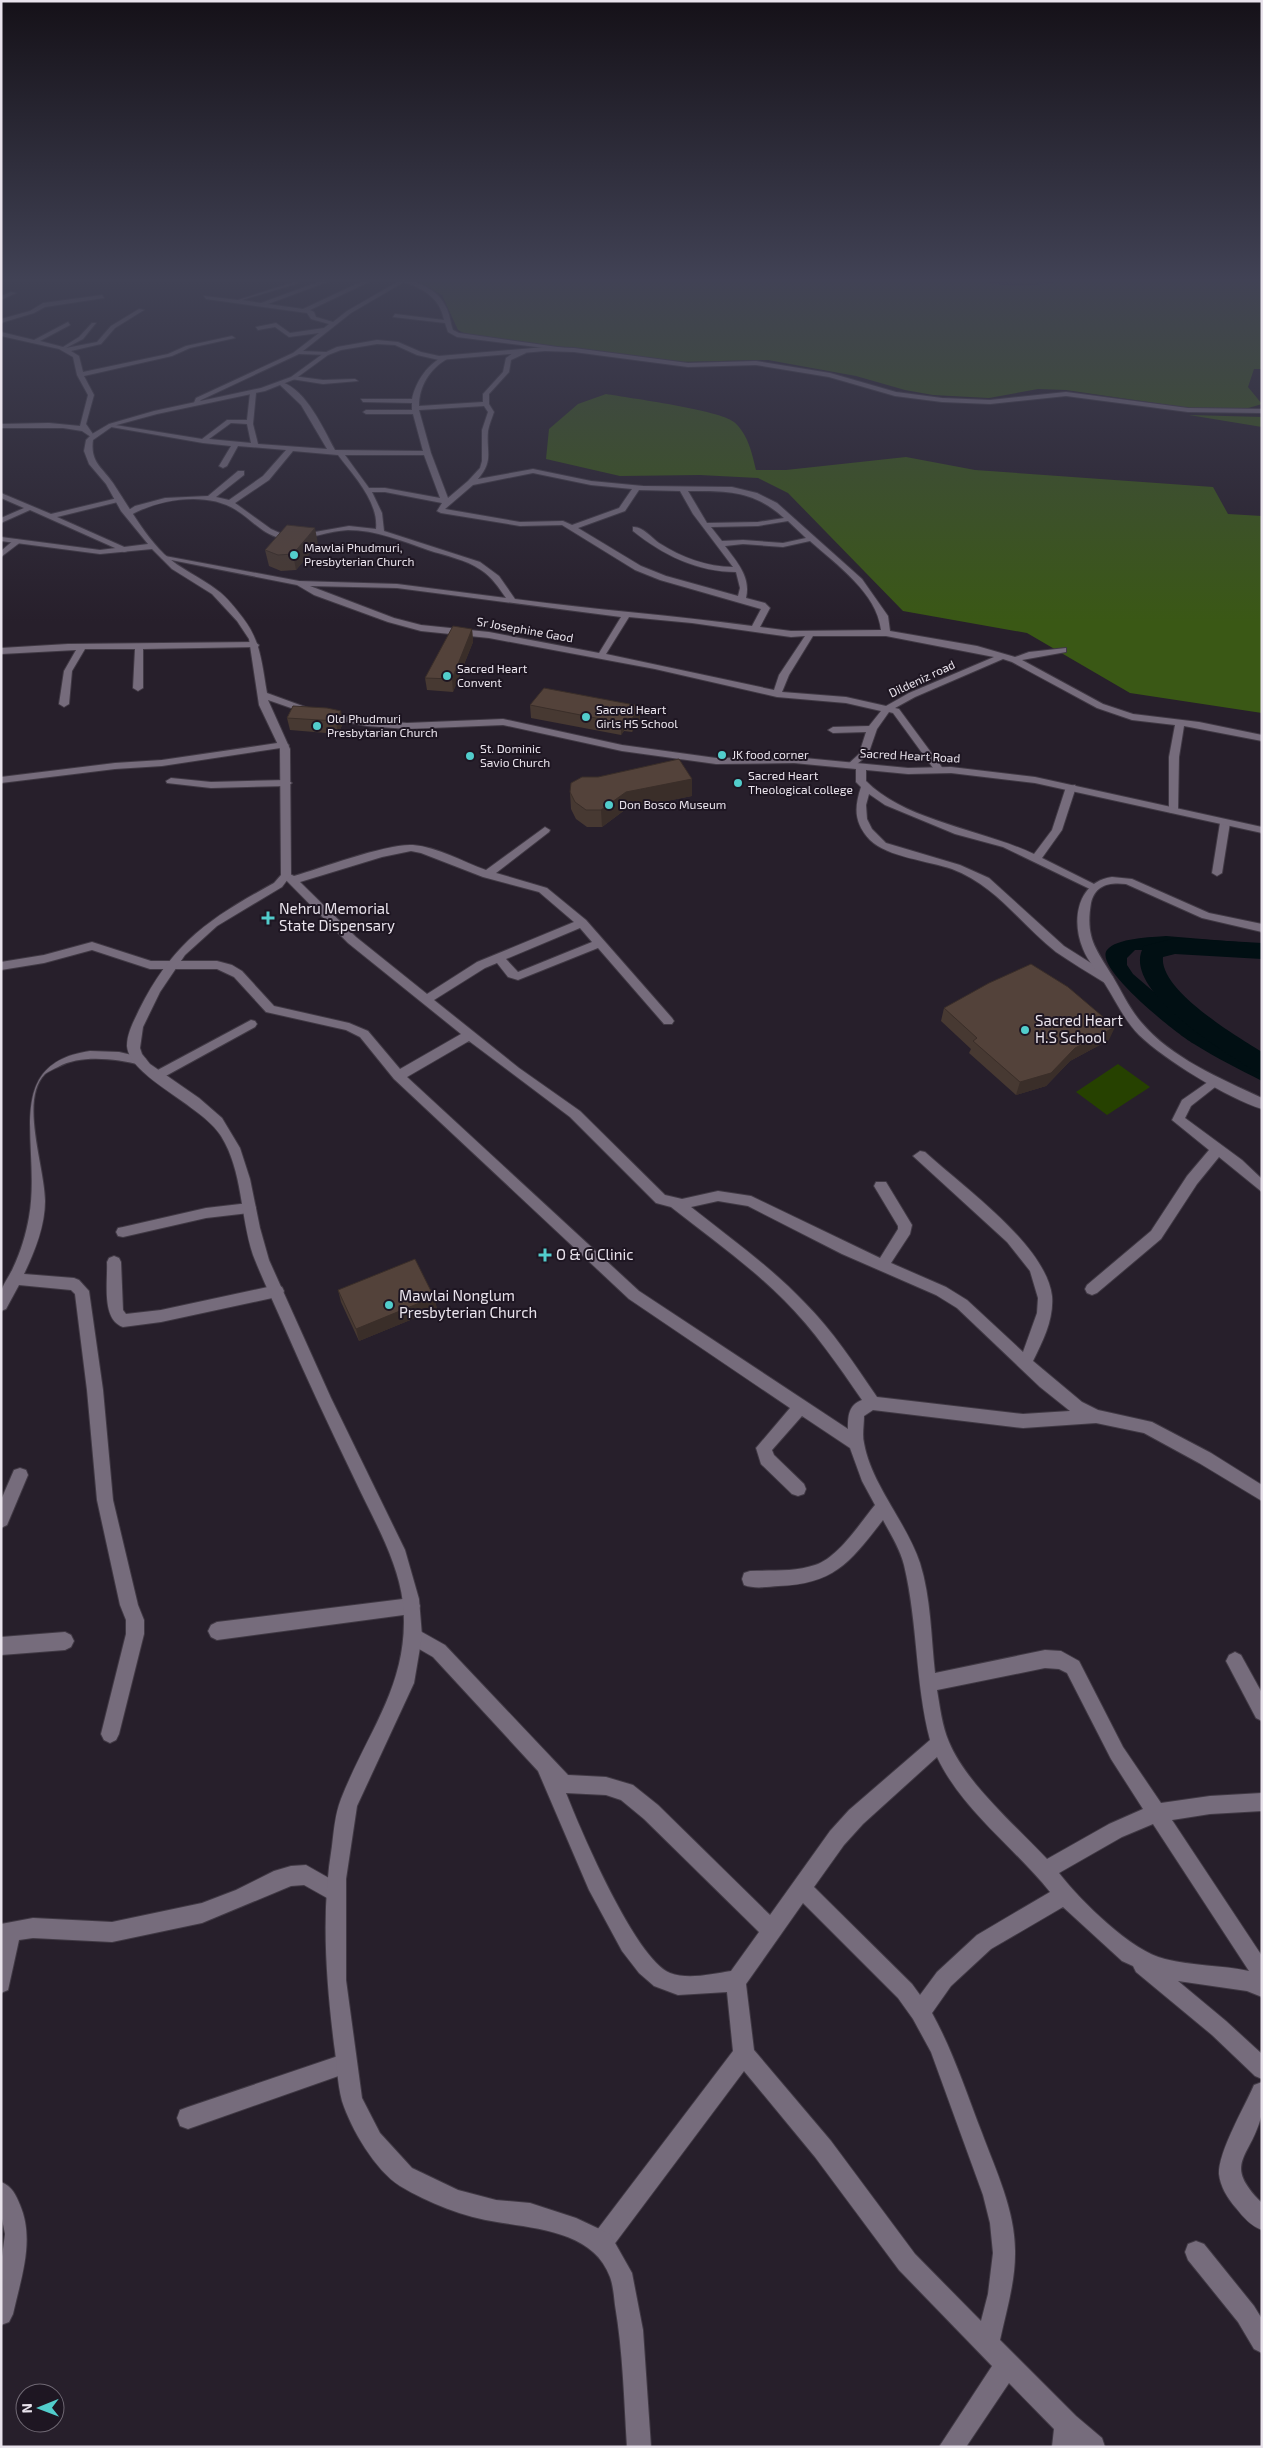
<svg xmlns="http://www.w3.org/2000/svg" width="1263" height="2448" viewBox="0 0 1263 2448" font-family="'Exo 2',sans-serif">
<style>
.green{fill:#264100}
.forest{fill:#3a5815}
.water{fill:#010f13}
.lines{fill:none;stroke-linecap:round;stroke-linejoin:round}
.river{fill:#010f13;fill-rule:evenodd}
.minor-casing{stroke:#403944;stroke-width:2}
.tertiary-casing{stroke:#403944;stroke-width:2}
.minor{fill:#766c7c;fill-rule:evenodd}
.tertiary{fill:#766c7c;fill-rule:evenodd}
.wall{fill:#473932}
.shaded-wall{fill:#3a2e29}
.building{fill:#53423a;stroke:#3a2e29}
.poi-dot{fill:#52cdcc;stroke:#1e1622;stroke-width:2}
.labels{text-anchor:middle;stroke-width:4;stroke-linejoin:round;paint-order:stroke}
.far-poi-label{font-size:12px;fill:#e9e3ec;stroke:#1e1622;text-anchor:start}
.far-street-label{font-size:12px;fill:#e9e3ec;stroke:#1e1622}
.poi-label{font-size:15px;fill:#e9e3ec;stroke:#1e1622;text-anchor:start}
</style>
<rect width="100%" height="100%" fill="#271f2b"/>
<g class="green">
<path d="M985,279H1064L1026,285Z"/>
<path d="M1118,1064L1150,1087L1107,1115L1076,1092Z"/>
</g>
<g class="forest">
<path d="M414,279H971C1004,288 1038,287 1072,279H1262V369H1254L1248,387L1262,404L1245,409H1196L1066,390L1038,389L989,398L933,395L905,390L856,376L768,360L678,362L467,335L458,330L442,295Z"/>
<path d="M606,394C629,398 720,410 734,422C748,434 752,453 756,470H786L906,457L975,470L1213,487L1228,514L1262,516V713L1130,693L1027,633L903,611L788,493L758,478L700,475L620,476L546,459L549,429L578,404Z"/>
<path d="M1189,415L1262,417V427Z"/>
</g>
<path class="water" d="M1166,936L1262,944V955L1165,950H1135L1127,958V965L1133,974L1203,1034L1262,1063V1081C1239,1069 1216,1058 1194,1044C1178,1035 1093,968 1107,950C1116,938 1152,937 1166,936Z"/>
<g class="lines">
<path class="river" d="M1175,938L1262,943V959L1175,954L1163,957C1159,990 1236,1036 1262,1052V1073L1253,1070C1224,1052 1118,988 1144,946Z"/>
<defs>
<g id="minor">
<path d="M326,279H335L268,304L303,309L367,279H375L310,310L314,312L316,317L333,322L347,311L399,281L396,279C415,279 438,289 446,307C450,314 450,322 453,330L459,333L572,349L569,351L457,337L448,332L445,323L393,317L395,314L444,320C440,298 424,289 404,282L351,313L303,351L326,352L328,355L299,354L201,400L197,405H193L196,398L293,353L319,333L289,337L275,327L258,330L256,327L276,323L290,333L324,328L329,324L311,319L307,313L206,299L204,296L238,300L294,282L299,283L242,300L261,303Z"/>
<path d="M11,292L16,293L1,300V296Z"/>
<path d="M102,295L104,298L45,307L34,313L1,323V319L30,311L43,303Z"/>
<path d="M139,309L144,310L115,328L101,344L71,351L79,356L83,372L168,354L186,346L232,336L235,338L190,348L172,356L84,376L94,395L86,424L95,437H91L82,431L63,428H1V424L49,423L80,426L88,395L77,375L73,357L59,349L1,336V332L34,340L68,322L70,325L40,341L63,347L79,337L92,323H96L83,339L66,348L97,342L111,326Z"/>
<path d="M524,350L526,353L511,360L509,372L489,394V404L494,412C492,418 489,425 488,431C486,453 494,460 478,479L533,469L591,481L643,486L732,487L757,493L777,503L862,579L888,616L890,631L977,646L1015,657L1029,652L1066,648V652L1022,660L1103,704L1133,714L1199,722L1262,735V741L1184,726L1179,757L1178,810L1173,813L1169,812V757L1175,725L1132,720L1097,708L1012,662L1003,659L915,697L895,708L899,709L944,770L942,772H936L893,713L889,712L877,729L868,755L852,768L847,765L859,754L866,732L833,733L828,730L833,727L869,726L881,711L846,703L777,697L655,669L489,638L421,631L388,622L314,595L297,585L161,558L165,556L299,581L397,584L506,598C499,588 492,577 481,570C465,559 446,556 428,550C402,541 376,530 348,530C325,531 303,543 280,538C262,534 251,519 236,510C207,491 159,499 131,515L124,513L135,506L165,498L208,496L238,471H244V475L216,497L229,500L263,476L286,450L238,446L227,466L223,468L219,466L231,446L203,443L111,427L109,424L202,439L227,420H247L250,393L253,391L256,393L253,424L258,444L327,449L301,405L279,384L282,382C307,391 323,428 335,450L423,451L413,414H366L363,412L366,410H412V403L363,402L361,399H412C416,381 428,363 445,356L447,359C430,369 419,386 419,406L483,402V394L503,372L506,358L513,353ZM484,406L488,412L482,430V461L480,468L468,481L448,498L431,453L419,410ZM231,423L247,424L251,443L209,439ZM293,451L338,455C353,475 379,502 376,529L349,526L298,535L282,534L271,529L235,503L269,480ZM345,455H424L440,498L385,488H369ZM533,473L591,485L632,489L619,508L572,525L563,521L520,522L445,509L473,485ZM639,490L680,491L693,514L733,567C707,567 681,557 659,543C652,538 642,526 633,527V531C663,555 697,572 736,572L740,588L738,596L666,576L641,566L578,528L625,511ZM688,491C727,491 753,490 784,518L758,522L707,523ZM372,492H385L442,503L437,511L441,513L520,526L562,525L635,570L660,580L761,609L752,626C673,615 594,610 515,599L499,576L480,562L384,531L382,513ZM788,521L806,538L783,543L743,540L722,541L711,527L758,526ZM810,541C837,565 877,593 881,630L791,631L760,627L770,608L765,603L746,598C751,577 737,562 725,546L743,544L783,547ZM310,586L397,588L621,617L599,653L489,632L421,625L394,618ZM629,617L692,623L791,637L805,636L779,675L774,690L606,654ZM813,636H886L994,657L909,693L886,706L846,697L782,692L789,675Z"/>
<path d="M293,376L323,380L355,379L358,381L323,384L291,379Z"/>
<path d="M1,493L51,514L122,497V501L57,517L131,550L124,552L30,510L1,523V518L24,508L1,498Z"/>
<path d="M15,539L22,541L1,557V551Z"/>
<path d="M255,642L259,645L258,647L143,649V688L138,691L133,688L135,649H85L72,671L69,704L64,707L59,704L64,671L76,650L1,654V648L68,644Z"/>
<path d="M284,742L289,745L287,747L162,766L115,769L1,783V777L115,763L162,760Z"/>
<path d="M861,765L866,768V781C905,821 984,830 1034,854L1052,830L1066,787L1075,785L1076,787L1062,830L1042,858L1096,885L1097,887L1092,890L1003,847L955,834L885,805L869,794L866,805L867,819L872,829L886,843L960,865L989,878L1064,946L1113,977V983H1105C1089,973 1072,963 1056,952C1020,924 997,886 952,869C929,861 887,857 870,840C854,823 854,808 861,787L856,782V768Z"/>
<path d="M171,778L211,782L287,780L292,783L287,786L211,788L167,783L166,781Z"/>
<path d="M1225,820L1230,823L1222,873L1217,876L1212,873L1220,823Z"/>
<path d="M545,827L550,830L549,832L496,873L547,888L586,920L672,1018L674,1021L672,1024H664L598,948L518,980L508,977L497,963L485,968L434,1000L519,1068L580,1111L665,1195L682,1199L718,1191L751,1196L880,1258L898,1229V1226L874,1186L876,1182H886L912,1225L910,1234L891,1263L946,1287L967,1300L1023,1352L1037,1313L1038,1298L1030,1271L1007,1242L913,1156L920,1151L925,1152C962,1186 1046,1245 1052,1296C1054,1319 1043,1341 1033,1361L1082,1402L1098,1410L1152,1422L1211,1453L1262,1485V1501L1199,1463L1144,1433L1096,1423L1023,1428L873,1410L864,1416C864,1425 862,1435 864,1443C871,1484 907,1523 920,1563C931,1598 931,1637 935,1673L1045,1650L1061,1651L1079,1661L1123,1747L1161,1803L1210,1796L1262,1793V1811L1210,1814L1172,1820L1262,1956V1997L1247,1991L1178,1981L1226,2021L1262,2054V2079L1255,2076L1212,2035L1136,1972L1133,1966L1122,1961L1063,1907L991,1949L951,1986L932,2013C953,2051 966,2092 982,2133C996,2171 1016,2212 1015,2254C1015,2283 1006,2312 1000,2340L1076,2416L1102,2438L1105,2447H1052L1054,2429L1009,2383L966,2447H939L992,2366L899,2270L815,2157L744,2071L610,2250L602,2253L594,2250L591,2242L594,2234L733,2051L727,1992L678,1995L654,1986L639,1973L622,1951L589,1890L538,1771L433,1657L407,1642L404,1636L407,1630L413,1627L445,1645L568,1775L606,1777L633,1785L658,1805L770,1915L830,1831L849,1810L930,1740C915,1682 918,1623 904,1565C900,1549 891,1535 883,1520C850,1562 835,1584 778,1586C767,1587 754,1589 744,1585L742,1579L744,1573L750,1571C771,1570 795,1572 815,1565C838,1558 860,1523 875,1505L862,1481L850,1448L802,1416L772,1450L774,1455L804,1484L806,1489L804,1494L798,1496L792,1494L761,1464L756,1448L790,1408L629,1299L394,1079L360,1037L346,1030L266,1012L234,977L217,969H150L92,950L44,963L1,970V962L44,955L92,942L151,961H217L232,965L242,971L274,1006L349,1023L368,1031L400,1069L461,1034L348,943L281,875L286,872L294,876C321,868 388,843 413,845C438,847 463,862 486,870ZM411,851L421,853L483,877L539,892L574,922L477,962L427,994L356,937L300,882L382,857ZM580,928L592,942L518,972L506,959ZM469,1041L570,1117L656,1203L671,1207C709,1237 749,1265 784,1300C814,1330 838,1365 862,1400C848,1405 848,1417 848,1429L639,1291L407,1077ZM718,1201L748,1206L842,1254L936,1295L957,1308L1040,1387L1070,1411L1023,1414L877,1397C855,1365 833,1331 805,1303C771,1267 730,1238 691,1207ZM1045,1668L1059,1669L1067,1673L1111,1759L1143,1809L1109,1824L1047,1859C1016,1826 966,1783 949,1742C942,1726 940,1707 937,1690ZM937,1757C962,1810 1014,1847 1050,1892L977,1935L937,1972L920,1995L912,1984L814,1887L844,1845L863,1824ZM566,1793L606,1795L621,1800L644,1819L759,1932L731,1971C712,1974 688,1980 670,1973C635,1958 581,1831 566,1793ZM1153,1824L1249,1971C1221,1965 1192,1966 1165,1959C1131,1951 1081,1901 1059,1873L1122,1837ZM803,1903L898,1998L913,2019L931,2052L983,2195L990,2223L993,2253L988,2294L981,2321L915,2254L831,2141L754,2050L746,1984Z"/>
<path d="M251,1020L255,1021L257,1024L255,1027L162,1078H154L152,1075L154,1072Z"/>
<path d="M90,1051L119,1052L145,1058L147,1061L141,1065C116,1059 82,1054 58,1067C54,1069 49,1071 45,1074C19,1100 45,1167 45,1201C45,1226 35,1251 24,1274L74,1278L79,1280L89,1291L103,1390L113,1500L138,1605L144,1620V1634L119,1734L116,1740L110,1743L104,1740L101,1734L126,1634V1620L120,1605L97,1500L87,1390L75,1294L71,1290L19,1285L6,1309L1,1311C1,1305 0,1297 1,1292C3,1284 10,1275 13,1268C21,1251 26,1234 29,1217C42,1145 0,1064 90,1051Z"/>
<path d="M1215,1077L1221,1081L1219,1084L1191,1106L1185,1118L1242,1160L1262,1179V1192L1219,1157L1197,1184L1161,1239L1097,1293L1092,1295L1087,1293L1085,1289L1087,1285L1151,1231L1187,1176L1209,1150L1172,1120L1182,1100Z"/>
<path d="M249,1203L254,1204L256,1208L254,1212L249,1213L206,1218L123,1237L118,1236L116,1232L118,1228L123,1227L206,1208Z"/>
<path d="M114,1256L119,1258L121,1262L123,1310L126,1314L161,1310L277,1285L282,1287L284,1291L282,1295L277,1297L161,1322L123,1327C101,1320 108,1281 107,1262L109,1258Z"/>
<path d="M20,1468L26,1470L28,1475L7,1525L1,1528V1500L14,1470Z"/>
<path d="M411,1598L417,1600L420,1606L417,1612L411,1614L217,1640L211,1637L208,1631L211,1625L217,1622Z"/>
<path d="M65,1632L71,1635L74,1641L71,1647L65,1650L1,1655V1637Z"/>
<path d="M1235,1652L1241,1655L1262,1693V1721L1256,1718L1226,1661L1229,1655Z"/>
<path d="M306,1865L343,1886L346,1893L343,1900L336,1903L304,1885L291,1886L202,1923L112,1942L33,1938L19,1940L8,1990L1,1993V1924L33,1918L112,1922L202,1903L236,1890L274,1871L291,1866Z"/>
<path d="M347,2053L354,2056L357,2063L354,2070L347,2073L188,2129L180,2126L177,2118L180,2110L188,2107Z"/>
<path d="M1262,2082C1262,2093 1263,2107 1261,2117C1250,2159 1222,2163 1262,2203V2230C1251,2226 1243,2217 1236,2208C1228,2199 1220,2186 1219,2174C1218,2152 1245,2106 1254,2085Z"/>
<path d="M1,2182C12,2186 16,2195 20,2205C35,2240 21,2278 13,2314L9,2322L1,2325V2264L5,2234L1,2214Z"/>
<path d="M1196,2241L1204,2244L1254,2306L1262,2319V2353L1254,2349L1238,2322L1188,2260L1185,2252L1188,2244Z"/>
</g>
<g id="tertiary">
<path d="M377,340L398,342L421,352L439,356L545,347L574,348L688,363L756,361L830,373L896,392L942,398L990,400L1066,392L1188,408L1262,409V413L1188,412L1066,396L990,404L942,402L895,396L829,377L756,365L688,367L574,352L545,351L439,360L417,355L395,345L377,344L341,350L328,355L295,379L265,391L157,414L113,426L93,440C90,462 102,467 113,483C129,507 143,533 164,554C180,569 200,577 217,590C227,597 236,609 243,618C261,641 262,665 267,693L319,712L367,720L407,723L503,719L622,745L716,758L794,757L908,768L951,767L1035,777L1262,827V833L1035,783L951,773L908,774L794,763L716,764L622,751L503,725L407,729L367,726L314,716L268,700L290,749L291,875L282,887L217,926L185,955L160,992L143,1027L140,1048L142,1054L150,1064L199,1098L222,1118L240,1148L250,1179L260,1228L269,1260L331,1398L405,1550L419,1599L422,1636L414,1683L357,1806L346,1879V1980L362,2098L380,2133L412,2168L458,2190L496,2200L530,2203L576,2218L610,2234L632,2273L643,2330L651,2447H627C624,2399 623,2352 615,2305C614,2296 613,2285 610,2277C594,2232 538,2229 497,2222C464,2217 428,2203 400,2186C375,2170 351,2129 342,2101C337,2083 337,2062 334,2044C326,1978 321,1912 332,1846C334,1830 335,1814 341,1799C368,1730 411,1682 403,1603C398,1560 373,1519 355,1480C330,1428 306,1377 283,1324C273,1301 262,1278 253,1255C240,1216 243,1171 221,1136C202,1105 129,1077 127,1046C127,1033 134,1021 139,1010C173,942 210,918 274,883L281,875L280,749L259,705L249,639L237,621L212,594L172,569L152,549L100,554L1,541V537L100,550L148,544L121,511L106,484L89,464L84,451L86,440L92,434L109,424L154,411L261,388L291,377L324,353L337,347Z"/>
<path d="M1112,877L1132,879L1209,913L1262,924V932L1202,918L1126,884C1109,882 1095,885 1091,903C1085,938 1096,949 1113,977C1122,992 1129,1008 1141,1022C1171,1058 1220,1078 1262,1098V1109C1227,1098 1165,1060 1139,1035C1124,1020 1116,1001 1105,984C1098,972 1088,962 1083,949C1071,921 1077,882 1112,877Z"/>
</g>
</defs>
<use href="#minor" class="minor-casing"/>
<use href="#tertiary" class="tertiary-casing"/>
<use href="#minor" class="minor"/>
<use href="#tertiary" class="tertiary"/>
</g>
<g class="wall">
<path d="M318,544L296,570L281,571L269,566L265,550Z"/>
<path d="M472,629L473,642L453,692L427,690L425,678Z"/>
<path d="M530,705L640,706V719L632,732L624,731L621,735L531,718Z"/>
<path d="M293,706L343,723L338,734L290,730L287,718Z"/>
<path d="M692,779V796L626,809L602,827H587L576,819L571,809L570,792Z"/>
<path d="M944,1008L1109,1040L1070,1061L1046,1086L1016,1095L969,1053L971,1049L941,1021Z"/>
<path d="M338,1290L434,1297L437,1309L359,1341L341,1302Z"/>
</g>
<g class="shaded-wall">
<path d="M315,528L318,544L296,570L293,554Z"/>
<path d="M472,629L473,642L453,692L452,679Z"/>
<path d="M640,706V719L632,732V719Z"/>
<path d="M341,711L343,723L338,734L336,721Z"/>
<path d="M624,718V731L621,735V723Z"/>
<path d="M692,779V796L626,809L602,827L601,810L626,792Z"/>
<path d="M1115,1027L1109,1040L1070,1061L1046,1086L1016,1095L1020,1082L1075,1048Z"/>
<path d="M434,1297L437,1309L359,1341L356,1329Z"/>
</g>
<g class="building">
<path d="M287,525L315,528L293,554L278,555L265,550Z"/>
<path d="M453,626L472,629L452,679L425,678Z"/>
<path d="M544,688L640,706L632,719L624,718L621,723L530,705Z"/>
<path d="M293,706L327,708L341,711L336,721L287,718Z"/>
<path d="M679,759L692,779L626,792L601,810H586L575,802L570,792L571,783L582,777H598Z"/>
<path d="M1031,964L1068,987L1115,1027L1075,1048L1051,1073L1020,1082L973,1041L977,1038L944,1008L989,983Z"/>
<path d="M415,1259L434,1297L356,1329L338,1290Z"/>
</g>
<linearGradient id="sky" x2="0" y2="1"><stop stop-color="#151118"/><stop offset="0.45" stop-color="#414255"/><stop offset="1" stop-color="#414255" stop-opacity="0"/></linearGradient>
<rect width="1263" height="622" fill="url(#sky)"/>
<g class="poi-dot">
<circle cx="294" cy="555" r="5"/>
<circle cx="447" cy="676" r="5"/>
<circle cx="586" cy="717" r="5"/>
<circle cx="317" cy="726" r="5"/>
<circle cx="722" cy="755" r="5"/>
<circle cx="470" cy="756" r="5"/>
<circle cx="738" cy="783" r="5"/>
<circle cx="609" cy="805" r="5"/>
<path d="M265.5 910.5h5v5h5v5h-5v5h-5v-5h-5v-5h5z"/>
<circle cx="1025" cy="1030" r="5"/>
<path d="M542.5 1247.5h5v5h5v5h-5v5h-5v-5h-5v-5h5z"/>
<circle cx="389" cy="1305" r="5"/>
</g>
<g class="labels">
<g class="far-poi-label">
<text x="304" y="552">Mawlai Phudmuri,<tspan x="304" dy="14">Presbyterian Church</tspan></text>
<text x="457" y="673">Sacred Heart<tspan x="457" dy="14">Convent</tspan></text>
<text x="596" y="714">Sacred Heart<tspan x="596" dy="14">Girls HS School</tspan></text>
<text x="327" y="723">Old Phudmuri<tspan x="327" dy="14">Presbytarian Church</tspan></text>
<text x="480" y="753">St. Dominic<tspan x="480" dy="14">Savio Church</tspan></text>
<text x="732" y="759">JK food corner</text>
<text x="748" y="780">Sacred Heart<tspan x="748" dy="14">Theological college</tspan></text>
<text x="619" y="809">Don Bosco Museum</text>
</g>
<g class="far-street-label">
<text transform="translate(525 630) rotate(10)" y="4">Sr Josephine Gaod</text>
<text transform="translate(922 679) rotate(-25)" y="4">Dildeniz road</text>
<text transform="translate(910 756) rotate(3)" y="4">Sacred Heart Road</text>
</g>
<g class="poi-label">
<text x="279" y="914">Nehru Memorial<tspan x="279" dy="17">State Dispensary</tspan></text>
<text x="1035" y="1026">Sacred Heart<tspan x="1035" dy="17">H.S School</tspan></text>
<text x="556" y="1260">O &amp; G Clinic</text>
<text x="399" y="1301">Mawlai Nonglum<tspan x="399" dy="17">Presbyterian Church</tspan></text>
</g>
</g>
<rect width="1263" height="2448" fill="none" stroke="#e9e3ec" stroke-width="5"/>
<g transform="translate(40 2408) rotate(269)"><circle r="24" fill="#1e1622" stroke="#6f6873"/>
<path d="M0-4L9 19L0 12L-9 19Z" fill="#52cdcc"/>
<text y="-8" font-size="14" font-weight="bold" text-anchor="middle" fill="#e9e3ec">N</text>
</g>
</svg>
